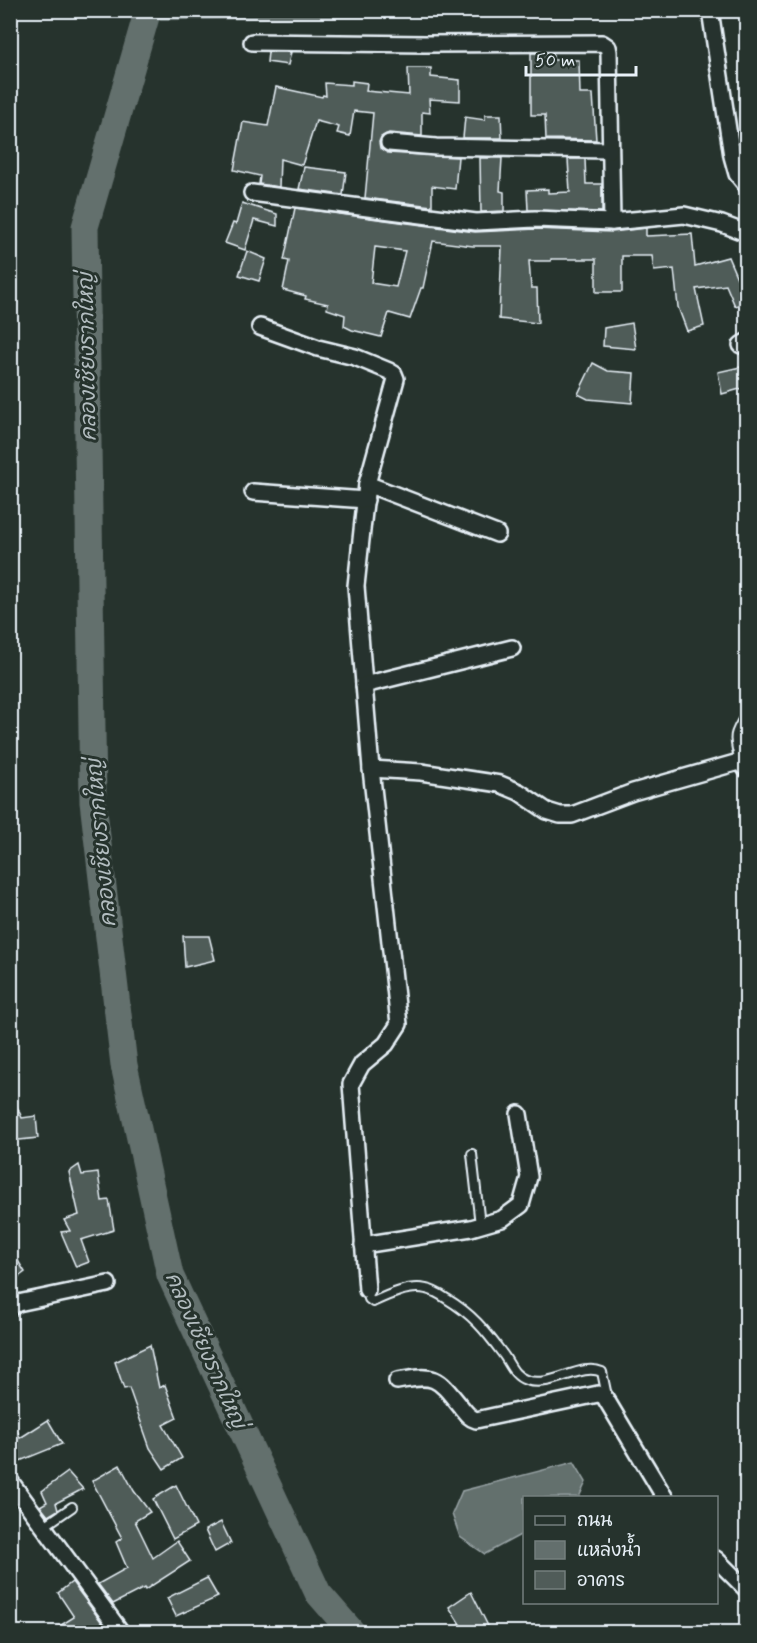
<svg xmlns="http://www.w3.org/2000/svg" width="757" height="1643" viewBox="0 0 757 1643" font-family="Mynerve,'Playpen Sans Thai',sans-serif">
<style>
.water{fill:#636f6d;stroke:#98a3a5;stroke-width:1.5}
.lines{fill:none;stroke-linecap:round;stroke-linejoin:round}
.canal{stroke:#636f6d;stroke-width:15}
.river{stroke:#636f6d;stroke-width:27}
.building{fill:#505c59;stroke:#e8f1f8;stroke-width:1.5;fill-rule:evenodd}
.service-casing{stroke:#e8f1f8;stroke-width:12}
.minor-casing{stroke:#e8f1f8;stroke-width:20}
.service{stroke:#26332d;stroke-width:8}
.minor{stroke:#26332d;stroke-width:15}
.labels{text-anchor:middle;stroke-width:6;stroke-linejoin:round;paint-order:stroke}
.water-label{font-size:21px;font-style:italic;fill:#b3bdc0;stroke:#26332d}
</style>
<rect width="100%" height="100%" fill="#26332d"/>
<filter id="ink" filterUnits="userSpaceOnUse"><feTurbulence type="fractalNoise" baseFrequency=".0167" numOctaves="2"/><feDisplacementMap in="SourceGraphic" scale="12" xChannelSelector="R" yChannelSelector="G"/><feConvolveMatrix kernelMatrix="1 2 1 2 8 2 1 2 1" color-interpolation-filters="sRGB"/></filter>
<g filter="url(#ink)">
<path class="water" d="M574,1462L586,1482L579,1497L524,1498V1533L485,1554L460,1537L452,1514L462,1491Z"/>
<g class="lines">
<g class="canal">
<path d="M664,10L676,11"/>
<path d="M147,13L387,10"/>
</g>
<path class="river" d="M148,10L85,227L93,802L124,1065L170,1275L318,1593L352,1632"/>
</g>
<g class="building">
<path d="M268,52H291L288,65L267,62Z"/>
<path d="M531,53H553V60H579L580,94H593L596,140L546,139L545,115H531Z"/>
<path d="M408,68H431V77L460,80V101L429,99L430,113L422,112V136L389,133L381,137L379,142L380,148L388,153L458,157L455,189L432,186V206L365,198L373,113L354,111L350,136L337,133L339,127L316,121L302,165L280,159L279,187L259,184L260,176L234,170L243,122L268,126L276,87L322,97L323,95L326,96L325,83L352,85V81L367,83L366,91L409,95Z"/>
<path d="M485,115H501L502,138H463L465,117L485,120Z"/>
<path d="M480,158H502L500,191L504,192V211L481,212Z"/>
<path d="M568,159H585L586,184H602V212L528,210L527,190L548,189V193L570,192Z"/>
<path d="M304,167L346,172L343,195L299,189Z"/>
<path d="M242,203L277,214V226L254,220L245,250L225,243L233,223L236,224Z"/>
<path d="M295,208L475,232L535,229L612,232L646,228V236L692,234L695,266L728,257L737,278L747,274V302L735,306L726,285L696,289L704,326L687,331L678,307L674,269L654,271L652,256H622V292H596V259H551V261H529L531,288H537L538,323L499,319L502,246H473L433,241L423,288H421L410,319L389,313L381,337L352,330L344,326L345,315L327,309L328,304L305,299L306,296L283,290L289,261L284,260ZM375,247L405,251L396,287L371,283Z"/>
<path d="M247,251L266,259L259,281L239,275Z"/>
<path d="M632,323L636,349L603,346L604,328Z"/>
<path d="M593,363L608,371L634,373L632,403L588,399L578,394Z"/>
<path d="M745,366L747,387L722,394L718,372Z"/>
<path d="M183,936H209L215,960L185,967Z"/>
<path d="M10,1091L22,1118L36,1116L38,1138L10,1141Z"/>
<path d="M79,1165L82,1175L98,1173L102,1201L109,1200L114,1230L81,1240L89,1262L76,1267L61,1232L70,1231L64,1220L79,1215L69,1172Z"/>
<path d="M10,1248L25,1272L10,1283Z"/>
<path d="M150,1345L159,1388L165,1385L177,1418L163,1425L182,1458L164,1469L150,1448L129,1388L124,1389L115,1362Z"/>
<path d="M10,1417H12L20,1438L48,1420L62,1444L10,1465Z"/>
<path d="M120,1465L134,1491L150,1512L135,1521L153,1558L177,1541L190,1561L145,1590L144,1588L113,1604L98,1584L127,1568L116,1542L122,1538L92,1481Z"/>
<path d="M68,1472L83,1489L56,1503L58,1510L48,1516L40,1506L47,1502L42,1491Z"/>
<path d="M176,1485L196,1526L173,1539L153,1499Z"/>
<path d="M221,1522L231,1543L215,1552L205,1530Z"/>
<path d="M207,1578L218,1597L176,1616L167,1598Z"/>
<path d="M72,1582L95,1613L109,1632H50L74,1617L58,1593Z"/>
<path d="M471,1592L491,1632H465L449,1607Z"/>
</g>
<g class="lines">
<defs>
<g id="service">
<path d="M740,762C734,737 732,737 746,715"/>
<path d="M472,1154L480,1225"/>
<path d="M367,1290L369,1299L373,1302C388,1295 409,1285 426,1289C433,1290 441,1295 447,1299C472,1314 485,1330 502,1353C510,1363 513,1376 526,1380C552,1389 580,1362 602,1372L607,1396"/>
<path d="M43,1527L72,1507"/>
</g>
<g id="minor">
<path d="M710,10L732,156L737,174L746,185"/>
<path d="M252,42L425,44L602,43L608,47L609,52L612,222L684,215L722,224L746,233"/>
<path d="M389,143L436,147L609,150"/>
<path d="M252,193L476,222L535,219L612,222"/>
<path d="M260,327L318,348L355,357L389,371L394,374L396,379L367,484L356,586L371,769L399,1024L386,1044L362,1064L351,1084L367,1290"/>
<path d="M741,345L746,342"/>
<path d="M367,484L497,534"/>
<path d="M253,492L366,500"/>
<path d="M364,685L512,648"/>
<path d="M371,769L421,772L500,784L519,792L547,811L560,815H572L633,792L735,763L740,762L746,769"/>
<path d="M363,1245L471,1228L502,1219L521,1205L529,1177L519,1114"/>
<path d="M10,1308L18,1303L108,1284"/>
<path d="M397,1381C436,1374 437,1377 461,1407C466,1413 469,1418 476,1420L598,1394L604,1396L665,1498"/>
<path d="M10,1481L121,1632"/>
<path d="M716,1559L746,1589"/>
</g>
</defs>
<use href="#service" class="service-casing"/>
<use href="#minor" class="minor-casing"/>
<use href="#service" class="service"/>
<use href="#minor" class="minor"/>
</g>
</g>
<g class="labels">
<g class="water-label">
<text transform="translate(87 357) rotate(-91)" y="7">คลองเชียงรากใหญ่</text>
<text transform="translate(101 843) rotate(-95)" y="7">คลองเชียงรากใหญ่</text>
<text transform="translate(206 1350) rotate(66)" y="7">คลองเชียงรากใหญ่</text>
</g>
</g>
<rect width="757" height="1643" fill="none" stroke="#26332d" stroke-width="36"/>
<rect x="18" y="18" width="721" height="1607" fill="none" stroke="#e8f1f8" stroke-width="2" filter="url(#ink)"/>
<rect x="523" y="1496" width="195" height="108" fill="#26332d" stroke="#747f7e" stroke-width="1.5"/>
<rect x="535" y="1516" width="30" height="9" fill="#26332d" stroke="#747f7e" stroke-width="1.5"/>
<text x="577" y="1526" font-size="18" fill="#e8f1f8">ถนน</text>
<rect x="535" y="1541" width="30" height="18" fill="#636f6d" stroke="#747f7e" stroke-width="1.5"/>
<text x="577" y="1556" font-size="18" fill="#e8f1f8">แหล่งน้ำ</text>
<rect x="535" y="1571" width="30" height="18" fill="#505c59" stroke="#747f7e" stroke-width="1.5"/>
<text x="577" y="1586" font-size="18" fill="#e8f1f8">อาคาร</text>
<path d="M526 66v9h110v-9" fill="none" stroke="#e8f1f8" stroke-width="3"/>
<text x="535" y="66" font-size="18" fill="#e8f1f8" stroke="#26332d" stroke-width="4.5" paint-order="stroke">50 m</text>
</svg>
